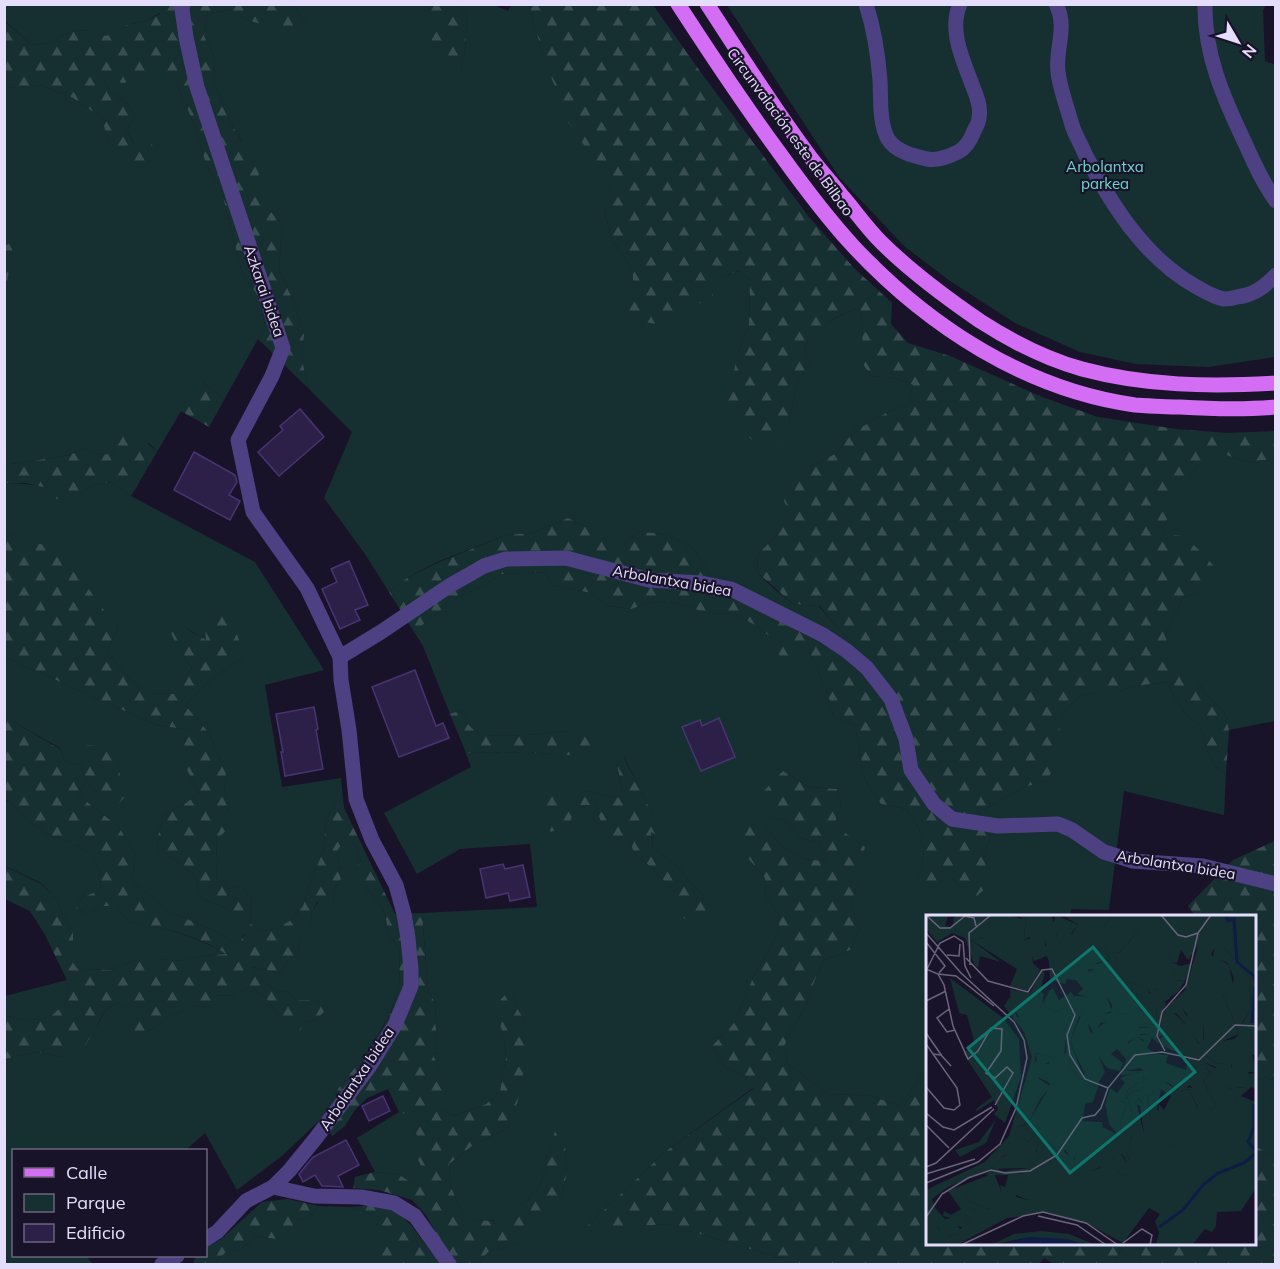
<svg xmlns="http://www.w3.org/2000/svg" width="1280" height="1269" viewBox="0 0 1280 1269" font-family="Mulish,sans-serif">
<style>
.green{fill:#163032;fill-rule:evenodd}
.forest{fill:url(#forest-firs)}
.building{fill:#2d2048;stroke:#483473;stroke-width:1.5}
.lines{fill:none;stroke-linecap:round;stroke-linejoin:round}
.minor{stroke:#4d4184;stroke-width:15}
.primary{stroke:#d36df4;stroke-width:15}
.labels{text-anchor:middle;stroke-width:4.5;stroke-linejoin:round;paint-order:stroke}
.street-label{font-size:15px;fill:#e5ddfc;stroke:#191329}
.park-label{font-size:15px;fill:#6dd8cb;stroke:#191329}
.inset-river{fill:none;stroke:#0f1c45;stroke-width:3}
.inset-road{fill:none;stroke:#6b647d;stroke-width:1.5}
.view{fill:#0f766e;fill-opacity:0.15;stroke:#0f766e;stroke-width:3}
.inset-edge{fill:none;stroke:#e5ddfc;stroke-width:3}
</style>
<defs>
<pattern id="forest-firs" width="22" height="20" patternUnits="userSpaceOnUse" patternTransform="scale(1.5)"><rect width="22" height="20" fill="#163032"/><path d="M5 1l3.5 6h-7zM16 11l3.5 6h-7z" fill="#384e51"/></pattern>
</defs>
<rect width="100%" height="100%" fill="#191329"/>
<g class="green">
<path d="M4,5H160V13L146,21L127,25L106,37L86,30L68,32L50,43L32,45L5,21Z"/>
<path d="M292,5H428L429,12L461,73L465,49L467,16L460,5H494L508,11L511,5H529L542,52L611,185L604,211L612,240L633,269V295L685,310L713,297L711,279L739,271L750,280L749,324L737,356L789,423L797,382L810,363L804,345L821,326L845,313L860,308L863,327L862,361L871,376L895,378L913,385L910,403L886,413L853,432L837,453L809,467L784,501L792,515L780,532L758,554L757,572L773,588L793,604L819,606L836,626L855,645L851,662L826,646L751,606L724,596L694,549L668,535L638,531L624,545L601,541L584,526L568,518L533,533L506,535L437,562L407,578L389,592L365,554L324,498L352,432L308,388L302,359L304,335L294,302L279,271L282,223L267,208L242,141L227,116L215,84L214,56L204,36L208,13L230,10L250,21L308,25Z"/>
<path d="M727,5H1266L1263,10L1265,61L1276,65L1275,357L1208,367L1136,364L1080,352L1015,323L950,281L904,246L839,177Z"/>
<path d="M165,70L178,88L195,126L206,164L221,189L242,273L258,296L266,330L258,339L224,400L203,382L181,411L157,452L149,443L116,453L100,455L84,448L70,455L5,465L4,292L15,241L5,246V88L40,85L73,98L102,118L109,146L134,144L127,130L135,116L128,104L111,92L102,78H147Z"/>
<path d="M1224,454L1245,462L1266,460L1275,464V721L1229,730L1225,713L1208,697L1197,681L1175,665L1165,636L1183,598L1205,589L1162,533L1168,515L1181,489L1198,464Z"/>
<path d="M111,482L131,496L255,562L324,670L265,685L282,787L341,778L343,798L335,804L326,821L323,852L311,880L303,906L291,920L278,928L263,931L251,924L250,913L252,898L241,886L228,889L216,878L217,862L216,840L228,812L224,790L226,772L209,733L185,705L209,681L244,656C222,647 200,640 182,624L180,651L192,668L176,694L146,693L128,677L107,652L118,627L104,611L60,551L5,533V483C33,483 50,488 76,497L92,485Z"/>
<path d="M545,572L552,585L591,593L608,606L631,609L649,603L663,602L678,603L706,613L734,614L755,625L772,638L809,651L828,694L833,716L855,725L865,779L881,804L906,809L919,828L924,852L917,883L951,877L961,890L987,869L983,854L991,839L980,812L1024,787L1047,781L1062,713L1078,697L1097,692H1116L1135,686L1167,682L1182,710L1200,726L1208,753L1218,770L1226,773L1224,815L1124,791L1109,910L1071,909L1070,916H928L927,1068L900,1106L871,1096L828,1094L788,1064L784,1047L793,1026L805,1009L814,982L824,960L850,950L859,930L851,904L858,880L834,825L841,806L837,789L809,787L783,771L771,816L786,821L801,838L821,843L825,861L803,859L783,847L764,826L746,856L765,878L766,896L778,914L779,931L752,980L734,1023L712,1046L725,1067L743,1076L753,1088L666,1151L584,1229L667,1224L783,1259L791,1264H478L488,1252L517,1244L561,1197L567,1173L565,1146L555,1132L540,1186L527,1200L499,1221L471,1220L462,1212L450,1185L449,1164L472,1146L509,1127L525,1021L515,1005L511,990L497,1015L504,1037L506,1058L500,1091L486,1104L453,1116L441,1109L442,1074L434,1057L437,1037L435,1022L436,1005L428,989L422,913L537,907L530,844L460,849L417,874L384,813L471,767L466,753L530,752L556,755L567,731L529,735L480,736L466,722L462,710L450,714L423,646L414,632L456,598L483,586L500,574ZM624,757L664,838L651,831L653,848L678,867L690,883L708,899L674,891L652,868L634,853L630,841L601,822L595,805H576L551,795L589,791L615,798L623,796L617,763Z"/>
<path d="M5,657L156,725L190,730L186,768L199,793L186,803L163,815L157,840L160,855L172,857L195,876L201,898L228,909L245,933L238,945L211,929L165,910L148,893L132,882L135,854L119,827L77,794L87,781L99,795L120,775L118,762L83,761L76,765L65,761L60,748L5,717Z"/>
<path d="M4,799L11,803L26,819L48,835L75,843L94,857L99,872L101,887L93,893L81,898L76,908L87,914L100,906H116L130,922C167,928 194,936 227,954L203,956L183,961L156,959H140L111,970L78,969L66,956L73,946V931L63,915L56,899L41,883L5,866Z"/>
<path d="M344,840L355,843L361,862L363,886L375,897L385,914L389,935L400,949L399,990L389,1016L368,1051L338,1089L321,1119L283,1155L237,1190L205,1133L186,1150H14V1256H86L93,1264H5V1059L37,1052L63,1057L98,1024L106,1009L119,1003L130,1011L146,1034L166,1018L193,1005L208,1007L214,996L233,995L249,987L265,997L279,1015L303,1022L317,1020L328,1007L315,1000H298L287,992L275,990L258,977L252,967L280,973L288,962L298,953L300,933L310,927L312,912L318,902H333L335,887L341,879L337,851Z"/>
<path d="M67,980L69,998C64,1003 58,1012 52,1015C37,1023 19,1020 5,1015V996Z"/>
<path d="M1266,1077L1275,1081V1157L1255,1146V1081Z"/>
<path d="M399,1112L409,1114L417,1136V1158L428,1178L415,1185L398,1174L375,1172L357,1138Z"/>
<path d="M318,1206L351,1207L382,1218V1264H214L225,1253L241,1249L256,1236L276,1239L294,1220L310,1217Z"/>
<path d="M411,1225L440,1264H431L417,1243Z"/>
<path d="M1124,1244H1144L1138,1264H1113Z"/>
</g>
<g class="forest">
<path d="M160,5H292L308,25L281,29L250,21L230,10L208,13L204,36L214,56L215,84L227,116L257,167L267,208L282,223L279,271L294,302L304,335L302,359L308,388L258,339L266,330L258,296L242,273L221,189L206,164L195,126L178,88L165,71L147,78L123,83L102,78L111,92L128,104L135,116L127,130L133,143L151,144L164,156L149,171L133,173L109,146L102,118L73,98L40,85L5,88L4,21L32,45L50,43L68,32L86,30L106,36L127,25L146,21L160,14Z"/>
<path d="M428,5H460L467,16L465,49L461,73L445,64L432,45Z"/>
<path d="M529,5H653L702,74L809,217L854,268L892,303L891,324L908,343L950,356L1042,397L1098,417L1176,429L1227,433L1275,431V464L1266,460L1245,462L1224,454L1214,465L1198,464C1183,486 1170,508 1162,533L1182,536L1196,547L1213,565L1205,589L1183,598L1165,636L1176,665L1197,681L1208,697L1225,713L1229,730L1226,773L1218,770L1208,753L1200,726L1182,710L1167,682L1135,686L1116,692H1097L1078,697L1062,713L1059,733L1058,758L1047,781L1024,787L980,812L991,839L983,854L987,869L985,889L972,900L961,890L951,877L933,888L917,883L924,852L919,828L906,809L881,804L865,779L855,725L833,716L828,694L809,651L782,661L772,638L755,625L734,614L706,613L678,603L663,602L649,603L631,609L608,606L591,593L552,585L545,572L500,574L483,586L456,598L414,632L389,592L407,578L437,563L506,535L533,533L568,518L584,526L601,540L624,545L638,531L668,535L694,549L724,596L751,606L826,646L851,662L855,645L836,626L820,606L793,604L757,572L758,554L780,532L791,515L784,501L786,485L809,467L837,453L853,432L886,413L910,403L913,385L895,378L871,376L861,361L863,327L860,308C833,316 822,325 804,345L810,363L797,382L789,422L777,447H759L741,429L726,411L737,356L749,324L750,280L739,271L712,279L713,297L657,324L638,321L625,313L633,295V269L612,240L604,210L611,185L567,120L542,52Z"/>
<path d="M15,240L5,292V246Z"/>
<path d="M203,382L224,400L209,427L181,411L170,413C177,396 188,390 203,382Z"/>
<path d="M125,429C137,435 147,442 157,452L131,496L111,482L92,485L76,497L56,499L47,488L26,483H5V465L70,455L84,448L100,455L116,453L115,440Z"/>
<path d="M5,533L60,550L104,610L118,627L107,652L128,677L146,693L175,694L192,668L180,651L169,629L182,624L193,633L206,640L205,625L221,614L237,634L244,656L209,681L185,705L209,733L226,772L224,790L228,812V829L216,840L217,862L216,878L228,889L241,886L252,898L250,913L251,924L263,931L278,928L291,920L303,906L311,880L323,852L326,821L335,804L343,798L344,808L395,914L422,913L428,989L436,1005L435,1022L437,1037L434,1057L442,1074L447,1090L441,1109L453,1116L486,1104L500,1091L506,1058L504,1037L497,1015L501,999L511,989L515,1005L525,1021L529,1043L518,1100L509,1127L472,1146L449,1164L450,1185L462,1212L472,1220L498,1221L527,1200L540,1186L555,1131L565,1146L567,1173L561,1197L547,1218L517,1244L488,1252L478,1264H456L444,1248L426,1215L412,1200L379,1190L353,1188L355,1177L375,1172L398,1174L415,1185L427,1178L417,1158V1136L409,1115L399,1112L388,1089L367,1098L354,1111L345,1126L332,1136L321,1119L338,1089L368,1051L389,1017L399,990L400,949L389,935L385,914L375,897L363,886L353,871L361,862L355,843L344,841L337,851L341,879L335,887L333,902H317L312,912L310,927L300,934L298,953L288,962L280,973L252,967L258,977L275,990L287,992L298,1000H315L328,1007L317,1020L303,1022L298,1037L278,1034L279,1015L265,997L249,987L233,995L214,996L208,1007L193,1005L166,1018L146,1034L132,1030L130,1011L119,1003L106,1009L85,1046L63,1057L37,1052L5,1059V1015C19,1020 37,1023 52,1015C58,1011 64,1003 69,998L67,980L44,933L30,911L5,899L4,866L41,884L56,899L63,915L73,931V946L67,956L78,969L111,970L140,959H156L183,961L203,956L226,954C197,935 163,928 130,922L116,906H100L87,914L76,908L81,898L93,893L101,887L99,872L94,857L75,843L48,835L26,819L11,803L5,799V717L60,749L65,761L76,765L83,761L87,745L103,746L118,762L120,775L127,795L117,805L99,795L87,781L77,794L119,827L135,854L132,882L148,893L165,910L211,929L238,945L245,934L228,909L201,898L195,876L172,857L160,856L157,840L163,815L186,803L199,793L186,768L182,750L190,730L156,725L5,657Z"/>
<path d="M462,710L466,722L480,736L529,735L567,731L597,735L596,748L576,755H556L530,752L466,753L450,714Z"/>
<path d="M623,756L665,839L651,832L653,848L678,867L690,883L708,899L712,919L698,926L680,916L674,891L652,868L634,853L630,841L610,836L601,822L595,805H576L570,822L551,832L544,820L538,806L551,795L572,792L589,791L615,798L623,796L617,763Z"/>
<path d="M783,771L809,787L837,789L841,806L834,825L865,847L858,880L851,904L859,930L850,950L824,960L814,982L805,1009L793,1026L784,1047L788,1064L828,1094L871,1096L900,1106L927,1068L928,1244H1124L1113,1264H1054L1044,1258L1039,1264H791L783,1259L667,1224L583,1230L666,1151L753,1089L743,1076L725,1067L712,1046L734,1023L752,980L779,931L778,914L766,896L765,878L746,856L735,833L747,816L764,826L783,847L803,859L825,861L821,843L801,838L786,821L771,816L760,795Z"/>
<path d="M1275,841V1081L1266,1077L1255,1081L1254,916H1195L1188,906L1233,860Z"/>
<path d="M1255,1146L1275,1157V1264H1138L1144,1244H1254Z"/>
<path d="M288,1199L318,1206L310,1217L295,1220L293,1231L276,1239L256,1236L241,1249L225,1253L214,1264H193L196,1256H206V1247L220,1240L262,1202Z"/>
<path d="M377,1205L400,1214L411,1225L417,1243L431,1264H382V1218L351,1207Z"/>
</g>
<g class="building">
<path d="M300,409L324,437L279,476L258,452L283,430L280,426Z"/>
<path d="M194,452L235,475L237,482L229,495L240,501L230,520L174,490Z"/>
<path d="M349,561L368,605L355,610L360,620L340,629L322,589L337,582L331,569Z"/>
<path d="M415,670L436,726L443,723L449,738L399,757L372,687Z"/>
<path d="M314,707L318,729L316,730L323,769L285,776L281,752H283L276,714Z"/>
<path d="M719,718L735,757L701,771L682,727L700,720L702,726Z"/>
<path d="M503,864L505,869L523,865L530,897L510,901L508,893L486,898L480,869Z"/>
<path d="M383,1096L390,1111L369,1121L362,1106Z"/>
<path d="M346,1140L359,1165L338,1176L343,1187L322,1186L315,1175L303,1182L299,1174L313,1157Z"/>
</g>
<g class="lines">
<g class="minor">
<path d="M183,4L182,9L186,37L197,87L283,348L272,376L238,440L253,512L307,588L340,657L341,680L349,730L356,799L372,840L396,885L404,914L408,938L411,969V986L395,1025L369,1067L316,1138L289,1171L273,1187L246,1201L217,1232L206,1239"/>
<path d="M866,4C874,29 878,54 880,80C881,98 879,123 888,139C896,152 914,156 927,159C938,161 948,157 958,152C966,148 971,139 974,131C976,127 979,122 979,118C981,107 977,97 973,87C964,62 948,31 960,4"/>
<path d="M1056,4C1068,28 1055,48 1058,72C1060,89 1067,107 1072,125C1075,135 1081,144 1085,154C1111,204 1144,257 1195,286C1204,291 1213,297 1224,299C1228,299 1233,298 1237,297C1254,295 1264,287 1276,275"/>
<path d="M1205,4C1204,54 1224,99 1245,143C1254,163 1263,183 1276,201"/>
<path d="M340,657L381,632L449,586L484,566L506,559L566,558L649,580L701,583L731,589L823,635L847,651L867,668L891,699L906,739L911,770L934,804L952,819L998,826L1058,824L1072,830L1104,852L1133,861L1203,866L1276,884"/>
<path d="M273,1187L314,1196L361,1197L394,1203L415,1216L449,1264"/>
<path d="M162,1264L177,1256"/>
</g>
<g class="primary">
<path d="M678,4C711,55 745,106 781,155C804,187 828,219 854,247C928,326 1026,390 1135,405C1150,406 1165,407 1180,407C1212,409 1244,410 1276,407"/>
<path d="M707,4C741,56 774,109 811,158C821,171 833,184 843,197C856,212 867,228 881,242C911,272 945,297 980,321C1011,341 1046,359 1082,369C1145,386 1211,387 1276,383"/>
</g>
</g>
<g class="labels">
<g class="street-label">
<text transform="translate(790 132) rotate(54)" y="5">Circunvalación este de Bilbao</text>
<text transform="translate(264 291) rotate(71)" y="5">Azkarai bidea</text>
<text transform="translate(672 581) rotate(10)" y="5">Arbolantxa bidea</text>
<text transform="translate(1176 865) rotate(9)" y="5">Arbolantxa bidea</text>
<text transform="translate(357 1079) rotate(-56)" y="5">Arbolantxa bidea</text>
</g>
<g class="park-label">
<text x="1105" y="172">Arbolantxa<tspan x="1105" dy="17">parkea</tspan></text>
</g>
</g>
<g transform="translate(926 915)">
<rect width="330" height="330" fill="#191329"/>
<path d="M0,0H22L19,11L27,12L28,0H47L51,5L28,13L39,23L26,18L11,27L0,14ZM82,0L97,4L100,0L98,25L119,20V31L131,21L127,8L130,0L152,10L123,47L121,41L108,46L106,40L107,48L114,55L102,76L84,71L91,54L45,25L59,23L65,11H71ZM186,0H198L211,18L194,37L186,39L191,43L188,55L150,54L148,43L152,41L171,49L184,45L180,33L172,36L177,12ZM246,21L256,32L251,48L245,47L243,36L241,26ZM289,33H298L325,60L324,96L316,108L325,116L326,130H330V141L326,139L330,157H322L326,165L319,173L311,172V187L294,178L296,167L305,174L300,153H306V148L291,149L281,141L277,147L291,154L286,161L279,150L269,149L283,161L277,166L290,190L285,195L264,170L254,176L263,174L272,194L254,233L240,229L225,207L221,181L226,179L220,160L233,174L228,184L232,197L233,189L238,195L245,181L235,174H242L247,182V187L249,174L243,168L233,167L222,155V150L219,149V157L214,153L199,156L210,140L235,139L242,140L240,148L260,155L262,143L237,131L234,124L240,119L239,107L244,104L260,109L273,129L308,124L313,119L297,80L306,73L308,64L302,48L295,45L290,49L286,43ZM249,52H264L259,66L245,65ZM116,56L119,58L114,76L118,79L116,90L104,102L95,104L85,91L84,74L104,78ZM24,63L77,103L93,124L95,162L79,208L68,199L72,194L68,185L51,196L50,194L66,182L37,138L49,129L41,100L33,98ZM205,67L221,73L224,79L227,73L245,83L230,91L231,111L221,108L212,113L225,112V120L215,119L203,126L201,129L212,122L218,127L200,144L191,134L185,139L197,148L194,156L181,153L173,142L179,157L173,167L161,164L144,127L155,100L150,94L146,97L138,93L127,97L118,89L123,76L127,73L133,85L145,77L148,81L181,82L186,96L159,106L165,118L191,98L218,102L206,81ZM250,83L260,100L278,105L277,128L250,98L237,108L233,118L236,99ZM140,123L145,140L144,150L150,161L172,173L167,187L159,189L158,197L132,236L123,227L117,234L112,227L110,236L115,242L103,253L65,254L74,243L88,238L83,227L93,221L103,226L114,212L106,214L101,209L89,213L103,206L123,173L124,168L112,162L121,158L123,147L114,152L106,149L111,145L109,138L126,142L140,138ZM209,157L215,158L213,167L202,175L199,184L191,187V191L195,186L201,189L194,209L201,226L206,220L201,240L208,257L196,261L192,257L201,248L196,239L188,245L183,234L176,235L180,236L174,252L159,259L149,248L148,234L144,242L139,234L156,206L176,207L177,212L192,220L183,209L179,189L184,173L191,178L199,168L194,163ZM218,160L221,175L216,188L213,183L210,186L218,219L215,223L201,182L206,176L215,175ZM70,204L60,228L34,242L29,235L53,227ZM133,242L146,252L153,270L150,275L102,285L86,278V259H96ZM68,258L75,276L62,294L45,287L39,280L43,291L49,292L52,297L30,287L22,276ZM6,284L9,293L19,304L41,300L43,308L39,313L31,311V319L23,321L14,308L11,312L14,316L0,323V299Z" fill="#163032"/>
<path d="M47,0H82L70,15L64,12L63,22L45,25L75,47L54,41L52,53L48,49L39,23L27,12L39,3L51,5ZM92,0H125L129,11H133L128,30L121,36L118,20L110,29L103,22L98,25L100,1L97,4ZM137,0H186L177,12L178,27L173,35L180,33L184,45L161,50L156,40L148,43L153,50L151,54L161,52L163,57L181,48L188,55L191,43L185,39L194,37L211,18L200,7L195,14L198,0H330V130L326,131L325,116L316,109L324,96L325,60L298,33H289L285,39L290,48L295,45L303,50L308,74L297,80L313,119L296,126L277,142L276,132L258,108L241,105L240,119L232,122L241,92L278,125V105L264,103L249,85L259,75L272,31L262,45L246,22L242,26L245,47L255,51L265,48L264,52H249L246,65L259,66L252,77L241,84L228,73L225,79L221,73L217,76L215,71L205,67L206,81L219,103L192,98L190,105L174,108L168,120L163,109L162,120H158L159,106L167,100L185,98L186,90L181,82L171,85L151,79L157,74L150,65L141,64L139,69L124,65L123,47L139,19H146L152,10ZM85,25L89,32L95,29L102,38L91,54L80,41L83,36L89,42L94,39H87ZM123,76L118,89L127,97L138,93L146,97L155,91L158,98L153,102L144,127L157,159L173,167L172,173L150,161L144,150L145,140L140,123L138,140L129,143L110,138L108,150L128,148L127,154L112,163L125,172L114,184L103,206L90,213L105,208L106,214L115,207L114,212L103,226L93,221L90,227H83L91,239L77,241L65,254L22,272L6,284L0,299V275L59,247L83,221L106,142L98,117L78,91L84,82L91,102H104L103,94L114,93ZM235,85L240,88L230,120L233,129L226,123L221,133L229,138L210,140L199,156H219L217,146L222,147V155L249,174L253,184L249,187L242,174H235L230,199L228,181L233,174L220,161L228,179L221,181L225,207L241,209L240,229L254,232V192L272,193L263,174L252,176L254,172L268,173L285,195L290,190L277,166L283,161L265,147L279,150L285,160L290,152L274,146L281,141L291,149L306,147L305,155L300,153L309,167L303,174L296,168L295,177L301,178L310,187L309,172L319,173L325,162L317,167V161L330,157V174L325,172L315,181L330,187V273L315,296L291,297L290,311L286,317L279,314L266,330H230L233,317L229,306L234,299L223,293L197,328L166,311L122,297L81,303L31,330H0V323L8,315L14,316L7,305L18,310L23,321L31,319L27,307L34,314L43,308L41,300L30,304L17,301L18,296L25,300L35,294L27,283L51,297L39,288V280L45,287L62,294L69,279L75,276L74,270L79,272L82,260H59L69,253L77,256L103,253L114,242L110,235L113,225L117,234L122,226L131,236L158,197L157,206L138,237L144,241L147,230L151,232L148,244L159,258L174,253L172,248L179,236L167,238L181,228L188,245L193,237L201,248L202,252L192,257L196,261L207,257L201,239L206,221L201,227L194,209L201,189L195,186L193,192L187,188L189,182L199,184L202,175L213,167V157L195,161L200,144L218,125L212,122L201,129L211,120H225V112H212L221,108L231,111L230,90ZM218,160L220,175L216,188L212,183L209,189L214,191L218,219L215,222L201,182L206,176L216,175ZM133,242L146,252L152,270L150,274L136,269L134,277L102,285L90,282L89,273L86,277V259L104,258ZM116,316L143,319L170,330L104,322L65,330L88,319Z" fill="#163032" fill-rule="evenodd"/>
<path d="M104,322L141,324L161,330H76Z" fill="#0f1c45"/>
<path class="inset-river" d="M300,0L302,6L308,4L311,47L328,61L330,69M326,108L329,71M328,189V212L322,227L330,236M233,312L257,295L277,270L292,258L318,248L330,238"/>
<path class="inset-road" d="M0,0L14,13H24L39,1L48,3L50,11M235,0L252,20L260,22L272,18L285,0M0,18L35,58L88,107L98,125L101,143L90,193L74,229L52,247L0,268M0,27L19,51L13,58M21,40L33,41L34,29M40,43L62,66L102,77L116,55L126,54L149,100L141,120L144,140L159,164L182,173M44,50L43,18L65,0M0,54L12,59L18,70L27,111L42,144L52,136L65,113L76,114L75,136L60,158L69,163L81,152L87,158L69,190M1,54L14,28L28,21L37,27L39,51L45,63M12,59L30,61L68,91M0,86L20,76M23,94L11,103L21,117L29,115M0,118L16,141M0,129L31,173L34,190L28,195L18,193L0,172M239,136L231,121L236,97L260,70L272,18M7,139L15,140L25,151M0,198L17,212L28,215L66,192M0,210L23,233M0,252L10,248L68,194M0,259L49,244M112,301L151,310L180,330M0,302L16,279L42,263L65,255L79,258L104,256L131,240L156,203L169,200L175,193L182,173L209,140L236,137L273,145L309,110L330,111M197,328L216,314L226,320L224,330M35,330L97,301L117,297L160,308L192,330"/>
<path class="view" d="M167,32L269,157L144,258L42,133Z"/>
<rect width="330" height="330" class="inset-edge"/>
</g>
<rect width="1280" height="1269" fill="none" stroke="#e5ddfc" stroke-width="12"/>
<rect x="12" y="1149" width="195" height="108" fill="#191329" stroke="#6b647d" stroke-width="1.5"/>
<rect x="24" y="1168" width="30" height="9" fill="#d36df4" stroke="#6b647d" stroke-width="1.5"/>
<text x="66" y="1179" font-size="18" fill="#e5ddfc">Calle</text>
<rect x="24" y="1194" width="30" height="18" fill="#163032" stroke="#6b647d" stroke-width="1.5"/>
<text x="66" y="1209" font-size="18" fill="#e5ddfc">Parque</text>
<rect x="24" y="1224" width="30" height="18" fill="#2d2048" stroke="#6b647d" stroke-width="1.5"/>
<text x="66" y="1239" font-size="18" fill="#e5ddfc">Edificio</text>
<g transform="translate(1238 42) rotate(129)" stroke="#191329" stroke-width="4.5" paint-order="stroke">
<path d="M0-4.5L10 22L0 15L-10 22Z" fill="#e5ddfc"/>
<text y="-9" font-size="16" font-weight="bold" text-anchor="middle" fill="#e5ddfc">N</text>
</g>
</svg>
